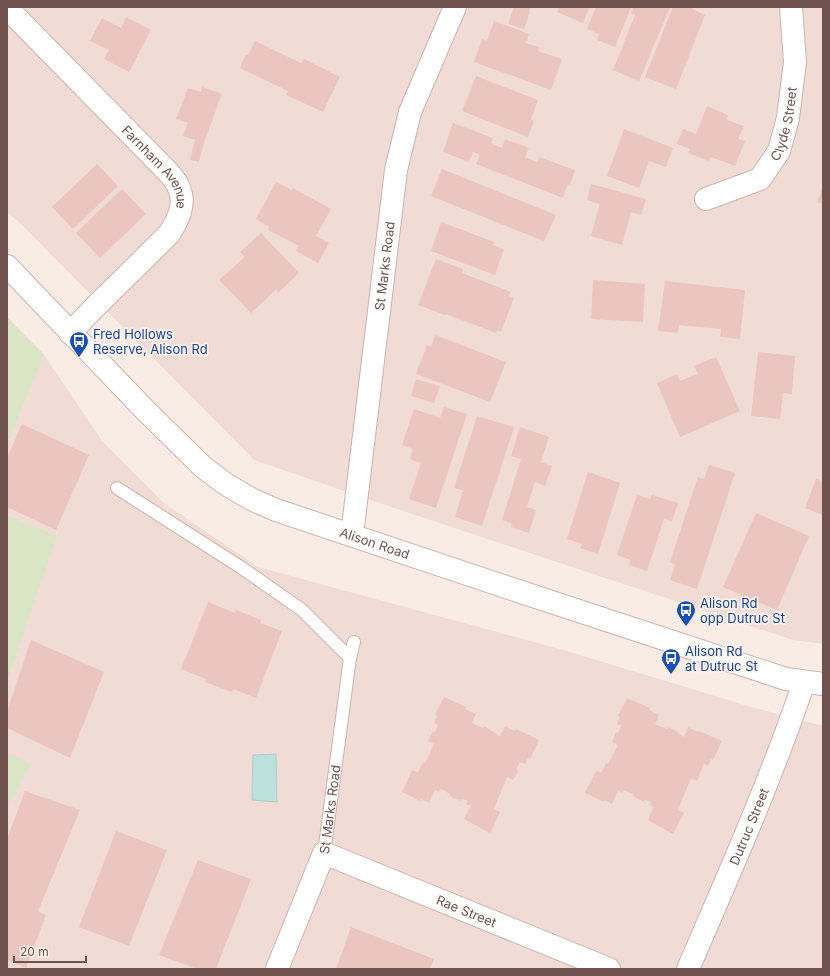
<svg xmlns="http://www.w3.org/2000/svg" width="830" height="976" viewBox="0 0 830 976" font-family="Inter,sans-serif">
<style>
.residential{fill:#f0dcd5}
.green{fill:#dae5c5}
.water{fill:#bce0dc;stroke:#a4d1cc}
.building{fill:#ebc6c0}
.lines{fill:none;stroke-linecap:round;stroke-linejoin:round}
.service-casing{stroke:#c9b3ad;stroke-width:14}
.minor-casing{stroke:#c9b3ad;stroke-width:24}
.secondary-casing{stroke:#ceb3ae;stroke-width:24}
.service{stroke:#fff;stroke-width:12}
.minor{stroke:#fff;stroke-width:22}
.secondary{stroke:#fff;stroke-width:22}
.labels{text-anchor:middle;stroke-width:3.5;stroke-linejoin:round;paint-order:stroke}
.street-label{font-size:13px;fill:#6f514d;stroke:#fdf1eb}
.transit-label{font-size:13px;fill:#164399;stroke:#fdf1eb;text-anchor:start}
</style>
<rect width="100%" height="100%" fill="#f9ece5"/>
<g class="residential">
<path d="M7,7H823V644L793,640L394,508L254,460L20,223L7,212Z"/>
<path d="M7,317L44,355L103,442L164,503L258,567L567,651L748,706L823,726V969H7Z"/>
</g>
<g class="green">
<path d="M7,317L44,355L7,444Z"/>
<path d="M7,515L57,536L7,681Z"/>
<path d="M7,753L31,763L7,808Z"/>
</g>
<path class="water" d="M276,754L277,802L252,800L253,755Z"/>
<g class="building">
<path d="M514,7H530L529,12H530L524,29L508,24Z"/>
<path d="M559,7H590L583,23L557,12Z"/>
<path d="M596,7H631L615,47L597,40L599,34L587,29Z"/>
<path d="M634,7H670L639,81L613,70L635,15L631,13Z"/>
<path d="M673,7H693L692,9L705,15L676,89L645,77Z"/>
<path d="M126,17L151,30L129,72L104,59L109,50L90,41L102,18L121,28Z"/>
<path d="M494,21L529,34L526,43L539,47L538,51L562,59L551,90L474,62L482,39L487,41Z"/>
<path d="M255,41L301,63L304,59L340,77L323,112L286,95L288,91L240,68L246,54L248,55Z"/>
<path d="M476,76L538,100L531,119L534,121L528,137L462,111Z"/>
<path d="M202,87L222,94L204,142L199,162L190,160L195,140L183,136L188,123L176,119L188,88L201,92Z"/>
<path d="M707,106L728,115L727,120L744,126L738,139L745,141L735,166L711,157L709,161L688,153L690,149L677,144L683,129L696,134Z"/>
<path d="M453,123L493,138L491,143L502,148L505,139L529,148L525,157L537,162L539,157L575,170L570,185L568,184L563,198L476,164L480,155L473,152L469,162L443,152Z"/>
<path d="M624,129L673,148L666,167L649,161L639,188L607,176Z"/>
<path d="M97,164L118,186L73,229L52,207Z"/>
<path d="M442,169L556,215L544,241L431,196Z"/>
<path d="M276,182L292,190L293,188L331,209L316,236L329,243L318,263L296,251L299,246L268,230L269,227L256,219Z"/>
<path d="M591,184L646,199L641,215L631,212L622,245L591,236L600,204L587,200Z"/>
<path d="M823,187V204L817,202Z"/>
<path d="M122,189L146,214L100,258L76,233Z"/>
<path d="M441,222L494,242L493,245L504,249L495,275L431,251Z"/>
<path d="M261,233L299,273L278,293L276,290L251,313L219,280L245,257L240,252Z"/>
<path d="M436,259L463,269L462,273L511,292L509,296L514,298L501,332L497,330L496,333L446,314L445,315L418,305Z"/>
<path d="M593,280L645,284L643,322L591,319Z"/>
<path d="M665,281L745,290L740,339L720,337L721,329L679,325L678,333L658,331Z"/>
<path d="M435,335L506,362L490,402L416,374L427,345L431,347Z"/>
<path d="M758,352L795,356L792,394L783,393L780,419L751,416Z"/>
<path d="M716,357L740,411L680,437L657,383L677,374L680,381L698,374L694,366Z"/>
<path d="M416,379L440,386L434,403L411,396Z"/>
<path d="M444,407L467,414L436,508L409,499L421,463L410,459L413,449L402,445L414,409L440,418Z"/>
<path d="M477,416L514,427L482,526L455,517L463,490L454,488Z"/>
<path d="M22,424L89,455L56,530L7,507V458Z"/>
<path d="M520,427L549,437L541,462L552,466L545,486L535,482L527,507L536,510L529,533L511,527L512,523L502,520L521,459L511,456Z"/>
<path d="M709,465L735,473L697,589L670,580L675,565L670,562L698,477L704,479Z"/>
<path d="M588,472L620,483L598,554L580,548L582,544L567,539Z"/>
<path d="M816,479L823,481V515L805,508Z"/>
<path d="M637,495L650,499L652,495L678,503L672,521L664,519L647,571L629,565L631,560L617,555Z"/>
<path d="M756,513L809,536L777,610L723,587Z"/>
<path d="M208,602L235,613L236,610L261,620L260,623L282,631L256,698L233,689L232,692L205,682L206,679L181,669Z"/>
<path d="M31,640L104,672L70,758L7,728V712Z"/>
<path d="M444,697L466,707L465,709L476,714L472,723L483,728L484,726L500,736L505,726L515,731L516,729L539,740L530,759L528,758L525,764L520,762L516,770L518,771L513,780L507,777L494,809L500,812L490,833L464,819L471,806L466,804L468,801L462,799L461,801L450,796V794L441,789L439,792L435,790L429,803L421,799L420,801L402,792L412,770L418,772L423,762L425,763L434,744L428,741L433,731L435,732L438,725L434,723L437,716L435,715Z"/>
<path d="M627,698L650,708L649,710L659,715L655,724L667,729L668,727L678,732L677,733L684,737L688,727L698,732L699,731L722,741L713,760L711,759L708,766L704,763L697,781L691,778L678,810L684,813L673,834L648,820L654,807L650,805L651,802L645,800L644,802L633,796L634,795L624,790L623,793L618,791L612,804L605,800L604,802L585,793L596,771L601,773L606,763L608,764L618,745L612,742L616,732L618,733L622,725L617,724L620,717L618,716Z"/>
<path d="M25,791L80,810L38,911L46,915L26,968L7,960V839Z"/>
<path d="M116,831L167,850L129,946L79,927Z"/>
<path d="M198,860L251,879L216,969H197L159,955Z"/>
<path d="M351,927L434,959L430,969H336Z"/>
</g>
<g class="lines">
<defs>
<g id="service">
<path d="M117,488L242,568L302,610L350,658"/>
<path id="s1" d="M324,853L350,658L354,642"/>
</g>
<g id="minor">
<path id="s2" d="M7,8L169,173C172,177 176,181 178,186C187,203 178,220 169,234L95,307L70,333"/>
<path id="s3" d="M706,199L760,179L779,151L788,118L795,62L791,7"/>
<path id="s4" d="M352,535L396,170L410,112L455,7"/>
<path id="s5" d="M277,969L324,853L609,969"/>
<path id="s6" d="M688,969C729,874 771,780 804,682"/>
</g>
<g id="secondary">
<path id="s7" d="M7,266L147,412L202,466L224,483L251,499L276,510L521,592L786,679L823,684"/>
</g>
</defs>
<use href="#service" class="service-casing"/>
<use href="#minor" class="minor-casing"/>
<use href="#secondary" class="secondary-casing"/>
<use href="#service" class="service"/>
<use href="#minor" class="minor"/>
<use href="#secondary" class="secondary"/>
</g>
<defs>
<symbol id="bus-pin" viewBox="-11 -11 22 30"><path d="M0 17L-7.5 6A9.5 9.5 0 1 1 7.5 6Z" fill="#1a4fb4" stroke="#fdf1eb"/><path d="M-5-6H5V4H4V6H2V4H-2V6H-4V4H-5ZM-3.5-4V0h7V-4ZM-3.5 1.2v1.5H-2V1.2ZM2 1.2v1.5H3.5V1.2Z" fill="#fff"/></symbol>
</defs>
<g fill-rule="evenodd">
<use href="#bus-pin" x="68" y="330" width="22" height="30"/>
<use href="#bus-pin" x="675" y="599" width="22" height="30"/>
<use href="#bus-pin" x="660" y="647" width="22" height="30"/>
</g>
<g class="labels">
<g class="street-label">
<text dy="5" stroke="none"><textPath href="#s3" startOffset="119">Clyde Street</textPath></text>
<text dy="5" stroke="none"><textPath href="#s2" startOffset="219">Farnham Avenue</textPath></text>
<text dy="5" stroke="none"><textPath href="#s4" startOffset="271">St Marks Road</textPath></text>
<text dy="5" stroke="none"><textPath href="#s7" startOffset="470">Alison Road</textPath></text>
<text dy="5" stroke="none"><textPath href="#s1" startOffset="44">St Marks Road</textPath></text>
<text dy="5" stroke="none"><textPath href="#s6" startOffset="155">Dutruc Street</textPath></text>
<text dy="5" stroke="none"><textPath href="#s5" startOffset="279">Rae Street</textPath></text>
</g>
<g class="transit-label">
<text x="93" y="339">Fred Hollows<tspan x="93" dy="15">Reserve, Alison Rd</tspan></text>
<text x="700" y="608">Alison Rd<tspan x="700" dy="15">opp Dutruc St</tspan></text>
<text x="685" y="656">Alison Rd<tspan x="685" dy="15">at Dutruc St</tspan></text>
</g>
</g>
<rect width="830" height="976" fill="none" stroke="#6f514d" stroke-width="16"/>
<path d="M14 956v6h72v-6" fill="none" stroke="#6f514d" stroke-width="2"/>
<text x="20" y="956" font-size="12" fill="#6f514d" stroke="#fdf1eb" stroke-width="3" paint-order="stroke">20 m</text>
</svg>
